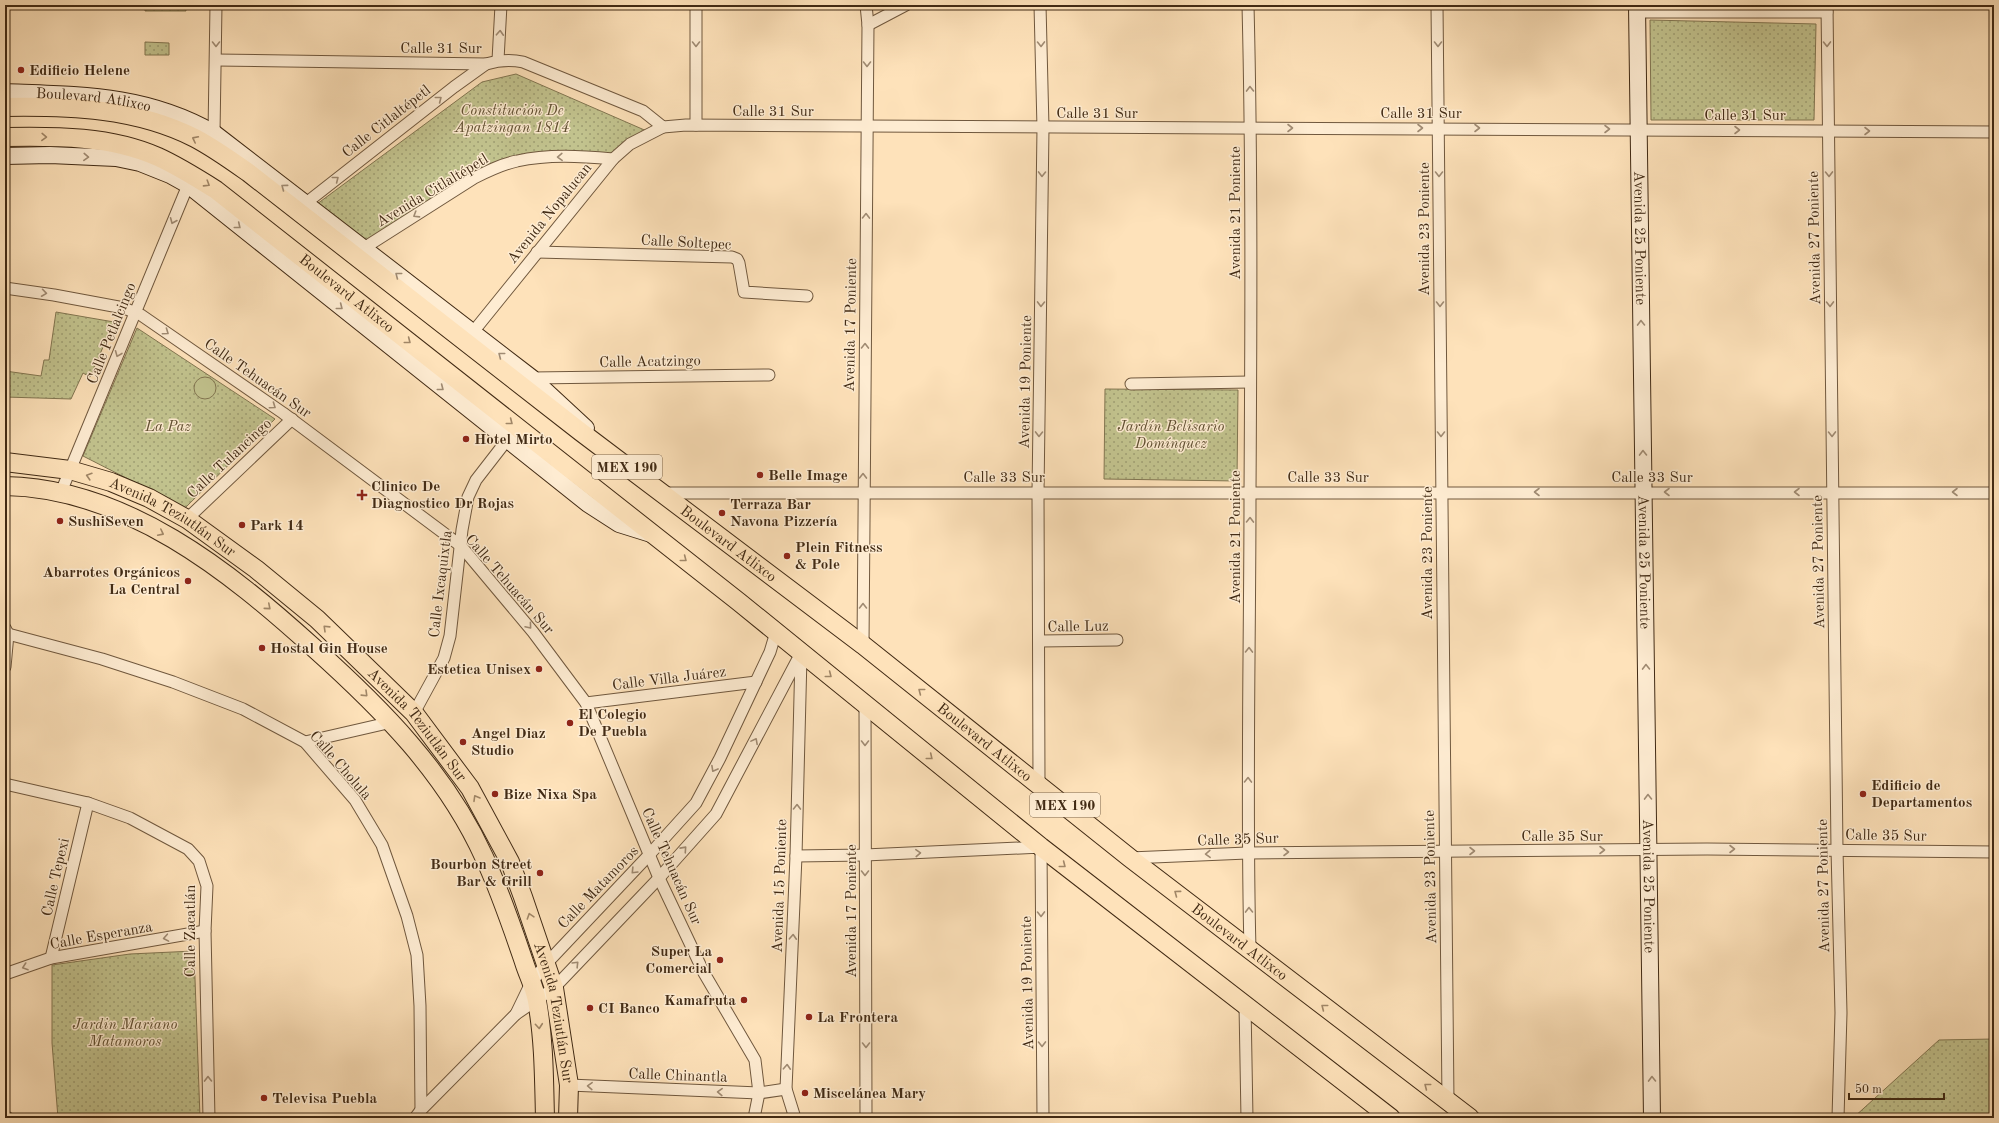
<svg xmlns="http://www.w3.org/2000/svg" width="1999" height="1123" viewBox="0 0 1999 1123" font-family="'Old Standard TT',serif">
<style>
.grass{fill:url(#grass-dots);stroke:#827651}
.pitch{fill:#c2c38e;stroke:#827651}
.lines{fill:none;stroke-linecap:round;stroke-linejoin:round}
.minor-casing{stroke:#70583e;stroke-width:13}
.secondary-casing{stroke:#412a14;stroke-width:18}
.primary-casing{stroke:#412a14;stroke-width:20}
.minor{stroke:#feecd2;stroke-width:11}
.secondary{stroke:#feecd2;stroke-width:16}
.primary{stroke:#fee2ba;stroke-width:18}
.oneway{stroke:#a08b73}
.oneway2{stroke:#a08667}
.poi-dot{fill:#8f2418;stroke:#feecd2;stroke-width:1.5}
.labels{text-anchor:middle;stroke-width:3;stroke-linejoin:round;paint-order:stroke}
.shield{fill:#feecd2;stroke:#7a644d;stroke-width:1}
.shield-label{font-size:14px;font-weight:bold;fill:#412a14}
.street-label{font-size:15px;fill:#412a14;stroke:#feecd2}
.poi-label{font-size:15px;font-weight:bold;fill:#412a14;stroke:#feecd2;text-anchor:start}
.park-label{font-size:15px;font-style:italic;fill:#615032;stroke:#feecd2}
</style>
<defs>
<pattern id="grass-dots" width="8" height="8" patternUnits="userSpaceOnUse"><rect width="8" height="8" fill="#c2c38e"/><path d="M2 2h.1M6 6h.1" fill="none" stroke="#9f9f73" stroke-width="1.8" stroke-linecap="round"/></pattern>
</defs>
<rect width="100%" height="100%" fill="#fee2ba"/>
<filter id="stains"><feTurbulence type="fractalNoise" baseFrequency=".005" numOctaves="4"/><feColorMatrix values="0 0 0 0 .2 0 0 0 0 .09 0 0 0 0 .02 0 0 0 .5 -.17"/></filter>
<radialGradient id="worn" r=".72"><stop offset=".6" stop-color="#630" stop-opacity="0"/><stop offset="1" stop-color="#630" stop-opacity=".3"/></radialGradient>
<g class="grass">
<path d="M145,5H185L186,11H145Z"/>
<path d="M1650,20L1816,24L1814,120H1651Z"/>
<path d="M145,42L169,43V55H145Z"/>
<path d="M516,74L649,132L618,153L504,162L365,245L317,204L482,82Z"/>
<path d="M56,312L114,322L90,377L83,373L71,399L5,397V371L41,376L44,360H49Z"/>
<path d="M137,328L275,419L185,508L83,456Z"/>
<path d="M1105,389L1238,390L1237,481L1104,479Z"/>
<path d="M194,951L200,1118H58L52,1043V965L130,954Z"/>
<path d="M1994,1039V1118H1853L1939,1040Z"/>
</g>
<circle class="pitch" cx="205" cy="388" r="11"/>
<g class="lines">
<defs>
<g id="minor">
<path d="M696,5V125"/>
<path d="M1248,5C1252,168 1251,331 1250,494C1250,646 1246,797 1250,949"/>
<path d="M1437,5L1448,1101"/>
<path d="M1827,5L1837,849L1841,1013L1838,1118"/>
<path d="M1637,12H1827"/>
<path d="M868,25L906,5"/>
<path d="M216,60L486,64C499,60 510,59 523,62L643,111L663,127L686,125L1994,132"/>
<path d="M498,60L501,5"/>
<path d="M214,133L216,5"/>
<path d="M306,203L454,87L486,64"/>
<path d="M364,248L474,178C488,171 502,164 517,161C548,154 581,156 613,159"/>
<path d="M537,252L732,257L737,259L739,263L744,292L807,296"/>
<path d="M5,288L54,295L124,308L141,315L283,413L461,546L533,632L586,703L659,878L704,973L755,1060L759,1093L754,1118"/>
<path d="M473,332L613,159L630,144L663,127"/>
<path d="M532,378L769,375"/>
<path d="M1131,384L1250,382"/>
<path d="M61,492L188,185"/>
<path d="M663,493H1994"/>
<path d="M187,519L292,419"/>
<path d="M8,634L102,659L173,682L243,709L305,742L355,800L382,845L407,916L417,955L420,1006L421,1110"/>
<path d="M1040,641L1117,640"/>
<path d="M863,645L868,25L866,5"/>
<path d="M5,667L8,634L5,628"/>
<path d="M586,703L756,682"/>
<path d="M865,704L866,1118"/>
<path d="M414,713L444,658L450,636L462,530L468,497L476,480L507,440"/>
<path d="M305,742L392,722"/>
<path d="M5,784L88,803L130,818L188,849L199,861L207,886L205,931L209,1118"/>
<path d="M1039,784L1038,492L1043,128L1040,5"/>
<path d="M796,856L865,855L1041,847L1043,1118"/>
<path d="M1130,858L1247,853L1707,849L1994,852"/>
<path d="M51,958L88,803"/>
<path d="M5,974L51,958L205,931"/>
<path d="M1245,1005L1247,1118"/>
<path d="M516,1014L531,983L546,964L649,855L696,803L720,758L770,652L776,632"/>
<path d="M569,1085L759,1093L786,1089"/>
<path d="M5,1116L8,1118"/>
<path d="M415,1118L421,1110L516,1014L554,988L659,878L716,814L801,653"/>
<path d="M795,1118L786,1089L796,856L801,656"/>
</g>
<g id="secondary">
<path id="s1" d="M1637,5L1652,1118"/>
<path id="s2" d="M5,92C81,95 146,94 214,133L532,378L586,428"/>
<path d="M5,156L50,155L116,158L140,163L170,175L188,185L588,504L619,524L651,534"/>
</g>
<g id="primary">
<path id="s3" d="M5,107C70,106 136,108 195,138C214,148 232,161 249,173L581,432L863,645L1130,858L1470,1118"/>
<path id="s4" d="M5,137C56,136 111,136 158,157C178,166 197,178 216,190L739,602L1041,847L1391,1118"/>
<path id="s5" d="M5,462L70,470L111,482L149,498L187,519L256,569L317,619L414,713L470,788L510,862L523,897L554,988L569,1085L568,1118"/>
<path d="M5,486C126,488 229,571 314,648C381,708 446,773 484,857C500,891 512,927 524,962C528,975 535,988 537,1001C544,1039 544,1079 545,1118"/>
</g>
</defs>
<use href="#minor" class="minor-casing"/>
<use href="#secondary" class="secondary-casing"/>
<use href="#primary" class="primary-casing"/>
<use href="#minor" class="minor"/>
<use href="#secondary" class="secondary"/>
<use href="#primary" class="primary"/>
</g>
<defs><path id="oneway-chevron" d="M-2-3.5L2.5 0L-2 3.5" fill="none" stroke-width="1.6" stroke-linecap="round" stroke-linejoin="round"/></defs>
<g class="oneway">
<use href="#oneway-chevron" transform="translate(500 33) rotate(-87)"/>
<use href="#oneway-chevron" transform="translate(216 44) rotate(90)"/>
<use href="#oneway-chevron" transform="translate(696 44) rotate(90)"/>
<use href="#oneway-chevron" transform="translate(1041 44) rotate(89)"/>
<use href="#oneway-chevron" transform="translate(1438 44) rotate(90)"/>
<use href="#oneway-chevron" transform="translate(1827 44) rotate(89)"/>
<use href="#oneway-chevron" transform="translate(867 64) rotate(90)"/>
<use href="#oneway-chevron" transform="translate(1250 89) rotate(-91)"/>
<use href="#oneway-chevron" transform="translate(439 99) rotate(-38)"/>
<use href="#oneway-chevron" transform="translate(1290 128)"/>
<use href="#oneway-chevron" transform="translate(1420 128)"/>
<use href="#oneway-chevron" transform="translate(1477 128)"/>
<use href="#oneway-chevron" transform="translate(1607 129)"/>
<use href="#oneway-chevron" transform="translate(1737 130)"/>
<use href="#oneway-chevron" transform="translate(1867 131)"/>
<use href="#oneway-chevron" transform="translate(86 157) rotate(3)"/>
<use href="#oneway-chevron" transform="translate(560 157) rotate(178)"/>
<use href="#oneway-chevron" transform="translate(1042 174) rotate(91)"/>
<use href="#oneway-chevron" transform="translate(1439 174) rotate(90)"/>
<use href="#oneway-chevron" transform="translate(1829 174) rotate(89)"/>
<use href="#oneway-chevron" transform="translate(336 179) rotate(-38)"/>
<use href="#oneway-chevron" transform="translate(284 187) rotate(-143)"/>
<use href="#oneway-chevron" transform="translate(416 215) rotate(148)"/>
<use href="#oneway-chevron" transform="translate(866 216) rotate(-89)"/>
<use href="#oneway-chevron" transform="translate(173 221) rotate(113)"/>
<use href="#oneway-chevron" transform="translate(238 226) rotate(39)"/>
<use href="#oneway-chevron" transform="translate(398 275) rotate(-142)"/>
<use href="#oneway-chevron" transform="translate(44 293) rotate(8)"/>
<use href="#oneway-chevron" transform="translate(1041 304) rotate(91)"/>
<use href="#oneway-chevron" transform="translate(1440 304) rotate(90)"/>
<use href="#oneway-chevron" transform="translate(1830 304) rotate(89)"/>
<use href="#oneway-chevron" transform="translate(340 307) rotate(38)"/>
<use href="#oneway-chevron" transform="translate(1641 323) rotate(-91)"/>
<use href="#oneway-chevron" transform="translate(166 332) rotate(35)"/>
<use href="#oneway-chevron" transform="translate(865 346) rotate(-89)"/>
<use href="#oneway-chevron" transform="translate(118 354) rotate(112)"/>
<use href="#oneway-chevron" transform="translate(501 355) rotate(-142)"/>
<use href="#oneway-chevron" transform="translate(441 388) rotate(38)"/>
<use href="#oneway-chevron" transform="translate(273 406) rotate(35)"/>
<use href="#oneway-chevron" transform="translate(1039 434) rotate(91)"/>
<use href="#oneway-chevron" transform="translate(1441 434) rotate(90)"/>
<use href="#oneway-chevron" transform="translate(1832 434) rotate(89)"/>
<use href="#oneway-chevron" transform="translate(1643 453) rotate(-91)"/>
<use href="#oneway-chevron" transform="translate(863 476) rotate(-89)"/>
<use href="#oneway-chevron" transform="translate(1537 492) rotate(180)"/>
<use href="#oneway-chevron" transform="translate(1667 492) rotate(-180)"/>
<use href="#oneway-chevron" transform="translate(1797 492) rotate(-180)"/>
<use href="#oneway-chevron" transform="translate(1955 492) rotate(-180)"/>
<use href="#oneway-chevron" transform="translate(1250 520) rotate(-89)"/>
<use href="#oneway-chevron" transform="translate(863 606) rotate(-90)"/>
<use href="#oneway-chevron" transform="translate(529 626) rotate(50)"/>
<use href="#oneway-chevron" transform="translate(1249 650) rotate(-89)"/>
<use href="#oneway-chevron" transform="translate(1646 667) rotate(-91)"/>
<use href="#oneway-chevron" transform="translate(755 741) rotate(-62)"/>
<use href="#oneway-chevron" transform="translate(865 743) rotate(90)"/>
<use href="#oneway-chevron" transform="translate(714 769) rotate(119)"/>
<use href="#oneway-chevron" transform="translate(1248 780) rotate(-89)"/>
<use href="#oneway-chevron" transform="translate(1648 797) rotate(-91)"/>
<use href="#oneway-chevron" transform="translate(797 807) rotate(-89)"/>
<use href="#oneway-chevron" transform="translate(684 849) rotate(-48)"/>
<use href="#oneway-chevron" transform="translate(1732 849)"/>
<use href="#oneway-chevron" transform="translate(1602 850)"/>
<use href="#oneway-chevron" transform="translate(1472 851)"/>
<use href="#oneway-chevron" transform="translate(1286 852)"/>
<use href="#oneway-chevron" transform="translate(918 853) rotate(-3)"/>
<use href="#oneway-chevron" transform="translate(1208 854) rotate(178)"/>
<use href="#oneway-chevron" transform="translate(634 871) rotate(134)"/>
<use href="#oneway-chevron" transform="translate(865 873) rotate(90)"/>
<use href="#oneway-chevron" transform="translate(1249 910) rotate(-91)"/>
<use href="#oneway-chevron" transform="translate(1041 914) rotate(89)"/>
<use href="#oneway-chevron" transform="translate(793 937) rotate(-87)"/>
<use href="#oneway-chevron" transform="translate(166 938) rotate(170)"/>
<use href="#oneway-chevron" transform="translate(576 964) rotate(-46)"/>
<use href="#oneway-chevron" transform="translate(25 967) rotate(161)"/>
<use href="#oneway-chevron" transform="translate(1042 1044) rotate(89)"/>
<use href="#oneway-chevron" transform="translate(866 1045) rotate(90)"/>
<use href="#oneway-chevron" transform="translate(787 1067) rotate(-87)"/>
<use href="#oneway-chevron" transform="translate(208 1079) rotate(-91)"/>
<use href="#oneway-chevron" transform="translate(1652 1079) rotate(-91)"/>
<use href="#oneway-chevron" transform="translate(590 1086) rotate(-178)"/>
<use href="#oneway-chevron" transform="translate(720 1092) rotate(-178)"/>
</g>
<g class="oneway2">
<use href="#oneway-chevron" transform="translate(44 137) rotate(2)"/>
<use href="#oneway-chevron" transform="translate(195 139) rotate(-153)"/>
<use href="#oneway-chevron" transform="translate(207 184) rotate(32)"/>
<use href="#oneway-chevron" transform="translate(408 341) rotate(38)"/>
<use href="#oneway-chevron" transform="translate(510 422) rotate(38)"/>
<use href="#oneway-chevron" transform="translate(89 476) rotate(-163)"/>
<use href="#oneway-chevron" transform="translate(161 533) rotate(27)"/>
<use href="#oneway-chevron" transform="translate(684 559) rotate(38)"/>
<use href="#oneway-chevron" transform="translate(268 607) rotate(41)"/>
<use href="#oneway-chevron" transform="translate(326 628) rotate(-136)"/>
<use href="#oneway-chevron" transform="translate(829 675) rotate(38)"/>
<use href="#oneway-chevron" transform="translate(921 691) rotate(-142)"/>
<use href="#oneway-chevron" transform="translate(365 694) rotate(44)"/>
<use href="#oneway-chevron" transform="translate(930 757) rotate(39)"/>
<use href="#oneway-chevron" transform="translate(476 798) rotate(-120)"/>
<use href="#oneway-chevron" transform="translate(1063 865) rotate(38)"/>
<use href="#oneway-chevron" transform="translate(1177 893) rotate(-143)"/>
<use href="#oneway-chevron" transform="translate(530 916) rotate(-108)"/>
<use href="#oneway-chevron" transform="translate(1324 1007) rotate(-142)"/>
<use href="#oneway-chevron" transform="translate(539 1026) rotate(85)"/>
<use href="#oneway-chevron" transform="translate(1427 1086) rotate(-142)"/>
</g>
<g class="poi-dot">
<circle cx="21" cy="70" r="4"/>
<circle cx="466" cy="439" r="4"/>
<circle cx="760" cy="475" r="4"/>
<path d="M360 489h4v4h4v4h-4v4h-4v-4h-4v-4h4z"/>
<circle cx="722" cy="513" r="4"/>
<circle cx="60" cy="521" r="4"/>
<circle cx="242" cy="525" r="4"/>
<circle cx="787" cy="556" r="4"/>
<circle cx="188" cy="581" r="4"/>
<circle cx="262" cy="648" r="4"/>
<circle cx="539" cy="669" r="4"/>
<circle cx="570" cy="723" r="4"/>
<circle cx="463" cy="742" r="4"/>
<circle cx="495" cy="794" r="4"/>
<circle cx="1863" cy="794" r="4"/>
<circle cx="540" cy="873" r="4"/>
<circle cx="720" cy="960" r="4"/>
<circle cx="744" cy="1000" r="4"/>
<circle cx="590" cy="1008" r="4"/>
<circle cx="809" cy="1017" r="4"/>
<circle cx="805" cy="1093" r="4"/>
<circle cx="264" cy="1098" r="4"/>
</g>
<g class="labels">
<g class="shield">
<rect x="592" y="455" width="70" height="24" rx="3"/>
<rect x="1030" y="793" width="70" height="24" rx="3"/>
</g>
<g class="shield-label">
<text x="627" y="472">MEX 190</text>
<text x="1065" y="810">MEX 190</text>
</g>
<g class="street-label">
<text x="441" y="53">Calle 31 Sur</text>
<text dy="5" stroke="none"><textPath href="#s2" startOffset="89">Boulevard Atlixco</textPath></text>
<text x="773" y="116">Calle 31 Sur</text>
<text x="1097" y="118">Calle 31 Sur</text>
<text x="1421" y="118">Calle 31 Sur</text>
<text x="1745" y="120">Calle 31 Sur</text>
<text transform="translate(386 121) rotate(-38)" y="5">Calle Citlaltépetl</text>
<text transform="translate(432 190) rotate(-31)" y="5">Avenida Citlaltépetl</text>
<text transform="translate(549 213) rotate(-51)" y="5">Avenida Nopalucan</text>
<text transform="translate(1235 213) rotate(-90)" y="5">Avenida 21 Poniente</text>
<text transform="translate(1424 229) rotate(-90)" y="5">Avenida 23 Poniente</text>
<text dy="5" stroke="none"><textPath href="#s1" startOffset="233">Avenida 25 Poniente</textPath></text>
<text transform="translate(1814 238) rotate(-91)" y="5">Avenida 27 Poniente</text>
<text transform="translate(686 242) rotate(3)" y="5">Calle Soltepec</text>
<text dy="5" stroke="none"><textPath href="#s4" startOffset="389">Boulevard Atlixco</textPath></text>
<text transform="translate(850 325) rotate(-89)" y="5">Avenida 17 Poniente</text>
<text transform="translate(111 333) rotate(-68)" y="5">Calle Petlalcingo</text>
<text transform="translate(650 361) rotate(-1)" y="5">Calle Acatzingo</text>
<text transform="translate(258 378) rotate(35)" y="5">Calle Tehuacán Sur</text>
<text transform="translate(1025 382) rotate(-89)" y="5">Avenida 19 Poniente</text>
<text transform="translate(229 458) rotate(-43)" y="5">Calle Tulancingo</text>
<text x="1004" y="482">Calle 33 Sur</text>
<text x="1328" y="482">Calle 33 Sur</text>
<text x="1652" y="482">Calle 33 Sur</text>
<text dy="5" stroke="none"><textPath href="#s5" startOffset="179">Avenida Teziutlán Sur</textPath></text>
<text transform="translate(1235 537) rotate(-90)" y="5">Avenida 21 Poniente</text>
<text dy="5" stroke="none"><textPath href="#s3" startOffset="865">Boulevard Atlixco</textPath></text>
<text transform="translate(1427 553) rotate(-90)" y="5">Avenida 23 Poniente</text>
<text dy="5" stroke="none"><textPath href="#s1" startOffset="557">Avenida 25 Poniente</textPath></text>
<text transform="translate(1818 562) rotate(-91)" y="5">Avenida 27 Poniente</text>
<text transform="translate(440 584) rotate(-83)" y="5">Calle Ixcaquixtla</text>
<text transform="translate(510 584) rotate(49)" y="5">Calle Tehuacán Sur</text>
<text transform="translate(1078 626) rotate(-1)" y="5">Calle Luz</text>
<text transform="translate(669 678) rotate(-7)" y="5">Calle Villa Juárez</text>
<text dy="5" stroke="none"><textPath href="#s5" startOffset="503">Avenida Teziutlán Sur</textPath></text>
<text dy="5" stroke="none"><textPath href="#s3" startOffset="1189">Boulevard Atlixco</textPath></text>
<text transform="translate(341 765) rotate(49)" y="5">Calle Cholula</text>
<text transform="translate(1886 835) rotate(1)" y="5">Calle 35 Sur</text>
<text x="1562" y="841">Calle 35 Sur</text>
<text transform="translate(1238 839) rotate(-2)" y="5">Calle 35 Sur</text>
<text transform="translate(672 866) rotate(66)" y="5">Calle Tehuacán Sur</text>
<text transform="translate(55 877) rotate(-77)" y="5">Calle Tepexi</text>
<text transform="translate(1430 877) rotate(-91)" y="5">Avenida 23 Poniente</text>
<text dy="5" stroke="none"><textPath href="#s1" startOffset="881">Avenida 25 Poniente</textPath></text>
<text transform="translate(779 886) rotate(-88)" y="5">Avenida 15 Poniente</text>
<text transform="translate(1823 886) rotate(-91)" y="5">Avenida 27 Poniente</text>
<text transform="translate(598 887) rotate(-46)" y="5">Calle Matamoros</text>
<text transform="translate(851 911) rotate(-90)" y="5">Avenida 17 Poniente</text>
<text transform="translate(190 931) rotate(-90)" y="5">Calle Zacatlán</text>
<text transform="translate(101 935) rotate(-10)" y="5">Calle Esperanza</text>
<text dy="5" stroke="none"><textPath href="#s3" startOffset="1513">Boulevard Atlixco</textPath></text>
<text transform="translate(1027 983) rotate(-91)" y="5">Avenida 19 Poniente</text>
<text dy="5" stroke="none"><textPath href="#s5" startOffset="827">Avenida Teziutlán Sur</textPath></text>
<text transform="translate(678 1075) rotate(2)" y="5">Calle Chinantla</text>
</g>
<g class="poi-label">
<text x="29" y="75">Edificio Helene</text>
<text x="474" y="444">Hotel Mirto</text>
<text x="768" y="480">Belle Image</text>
<text x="371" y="491">Clinico De<tspan x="371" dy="17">Diagnostico Dr Rojas</tspan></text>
<text x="730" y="509">Terraza Bar<tspan x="730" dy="17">Navona Pizzería</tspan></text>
<text x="68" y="526">SushiSeven</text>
<text x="250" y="530">Park 14</text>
<text x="795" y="552">Plein Fitness<tspan x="795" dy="17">&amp; Pole</tspan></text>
<text x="180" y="577" text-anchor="end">Abarrotes Orgánicos<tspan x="180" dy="17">La Central</tspan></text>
<text x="270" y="653">Hostal Gin House</text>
<text x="531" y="674" text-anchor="end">Estetica Unisex</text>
<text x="578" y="719">El Colegio<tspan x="578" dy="17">De Puebla</tspan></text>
<text x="471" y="738">Angel Diaz<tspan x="471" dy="17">Studio</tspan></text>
<text x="1871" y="790">Edificio de<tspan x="1871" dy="17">Departamentos</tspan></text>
<text x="503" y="799">Bize Nixa Spa</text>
<text x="532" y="869" text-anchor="end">Bourbon Street<tspan x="532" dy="17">Bar &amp; Grill</tspan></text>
<text x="712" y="956" text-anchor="end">Super La<tspan x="712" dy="17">Comercial</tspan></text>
<text x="736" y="1005" text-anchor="end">Kamafruta</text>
<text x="598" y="1013">CI Banco</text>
<text x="817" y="1022">La Frontera</text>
<text x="813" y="1098">Miscelánea Mary</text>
<text x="272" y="1103">Televisa Puebla</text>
</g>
<g class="park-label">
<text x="512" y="115">Constitución De<tspan x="512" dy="17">Apatzingan 1814</tspan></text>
<text x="168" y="431">La Paz</text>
<text x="1171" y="431">Jardín Belisario<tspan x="1171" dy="17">Domínguez</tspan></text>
<text x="125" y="1029">Jardin Mariano<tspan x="125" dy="17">Matamoros</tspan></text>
</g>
</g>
<rect width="1999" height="1123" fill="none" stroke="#fee2ba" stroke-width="20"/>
<rect x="6" y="6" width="1987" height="1111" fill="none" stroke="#412a14" stroke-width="2"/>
<rect x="10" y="10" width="1979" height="1103" fill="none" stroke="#412a14"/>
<path d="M1849 1093v6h95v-6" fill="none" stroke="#412a14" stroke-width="2"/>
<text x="1855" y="1093" font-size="12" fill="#412a14" stroke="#feecd2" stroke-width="3" paint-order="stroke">50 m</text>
<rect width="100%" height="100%" filter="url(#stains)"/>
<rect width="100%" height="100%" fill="url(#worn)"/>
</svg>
